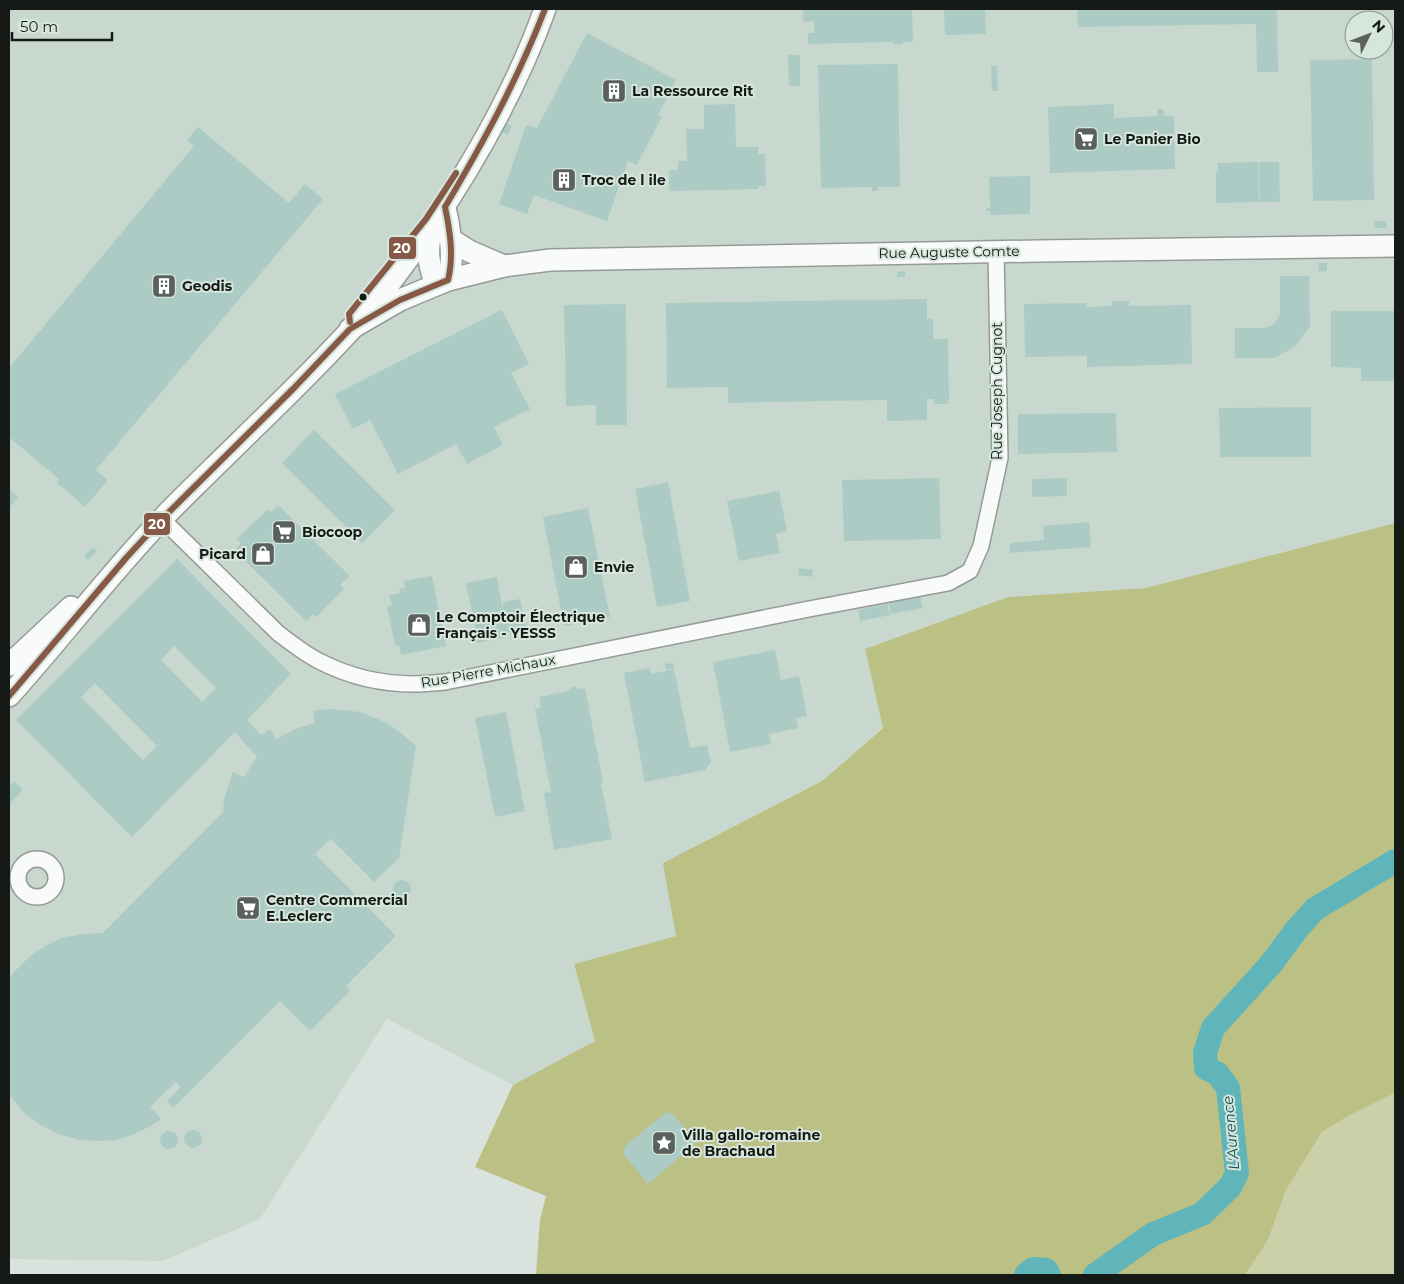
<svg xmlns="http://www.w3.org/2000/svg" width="1404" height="1284" viewBox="0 0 1404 1284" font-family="Montserrat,sans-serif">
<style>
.built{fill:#c9d8ce;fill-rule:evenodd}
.green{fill:#cbd0a8}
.forest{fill:#bbc084}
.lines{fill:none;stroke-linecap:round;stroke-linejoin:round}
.river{stroke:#5fb5ba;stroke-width:24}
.building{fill:#accbc4;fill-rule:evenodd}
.street-casing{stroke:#959b97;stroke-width:18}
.secondary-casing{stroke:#959b97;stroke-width:24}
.street{stroke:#f9fbfa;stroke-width:15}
.secondary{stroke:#f9fbfa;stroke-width:21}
.bus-1-casing{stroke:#d7e6dc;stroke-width:10}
.bus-1{stroke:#855946;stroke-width:6}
.bus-dot{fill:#151a17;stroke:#d7e6dc;stroke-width:2}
.labels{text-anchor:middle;stroke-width:4;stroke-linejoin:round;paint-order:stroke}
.poi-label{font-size:14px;font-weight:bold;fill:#151a17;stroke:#d7e6dc;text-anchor:start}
.street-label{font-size:14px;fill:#151a17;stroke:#d7e6dc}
.water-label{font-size:15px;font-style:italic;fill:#15555a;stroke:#d7e6dc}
.line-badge{stroke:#d7e6dc;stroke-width:2}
.badge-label{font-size:14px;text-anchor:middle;font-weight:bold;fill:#fff}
</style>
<rect width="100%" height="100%" fill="#dae2dd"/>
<path class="built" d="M9,9H1395V523L1146,588L1008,597L865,649L883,727L822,781L664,863L676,936L574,964L595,1041L513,1085L387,1019L260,1219L163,1261L9,1259ZM1354,20H1384V50H1354Z"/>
<path class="green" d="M1395,1093V1275H1245L1268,1240L1286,1190L1322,1132L1350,1115Z"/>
<path class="forest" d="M1395,523V1093L1350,1115L1322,1132L1286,1190L1268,1240L1245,1275H536L540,1220L546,1196L475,1167L513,1085L595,1041L574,964L676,936L663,863L822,781L883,728L865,649L1008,597L1146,588Z"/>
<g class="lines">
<g class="river">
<path d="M1026,1275L1033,1269L1046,1270L1049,1275"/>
<path d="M1095,1275L1153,1234L1202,1214L1230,1187L1237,1173L1228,1088L1218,1074L1206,1068L1205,1053L1213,1028L1271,964L1297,929L1315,909L1395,861"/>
</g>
</g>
<g class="building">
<path d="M803,9H912L913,42H902L903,44H894V42L808,44V33H814V21L803,22Z"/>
<path d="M944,9H985L986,34L945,35Z"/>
<path d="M1077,9H1277L1278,72H1257L1256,24L1078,27Z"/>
<path d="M587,33L676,80L658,115L662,117L641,157L637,165L628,161L607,221L534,195L527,214L499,204L526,125L537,128Z"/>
<path d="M788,55H800V86H789Z"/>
<path d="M1372,59L1374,200L1313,201L1310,60Z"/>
<path d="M898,64L900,187H878V191H872V187L821,188L818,65Z"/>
<path d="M991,66H997L998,91H992Z"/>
<path d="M735,104L736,147H758V154H765L766,186H758V189L669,191V170H678V161H687L686,129H704V105Z"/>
<path d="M1114,104V118L1157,116V109H1163L1164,116H1174L1175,169L1050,173L1048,107Z"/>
<path d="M506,123L512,126L508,135L502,132Z"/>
<path d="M198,127L289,203L305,184L323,199L96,470L108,480L85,507L57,483L59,479L9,437V368L194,146L187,140Z"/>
<path d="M1258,162L1259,202L1216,203V172H1218V163Z"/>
<path d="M1259,162H1279L1280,202H1260Z"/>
<path d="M1030,176V214L990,215V211H986V208H990L989,177Z"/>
<path d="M1374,221H1386L1387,228H1375Z"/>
<path d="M1318,263H1327V271L1319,272Z"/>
<path d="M905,271V277H897V272Z"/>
<path d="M1280,276H1309L1310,326L1295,347L1274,358H1235V328H1265L1274,324L1280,314Z"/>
<path d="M927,299V319H933V339H948L949,399L948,404H934V399H927V420L887,421V400L728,403V387L667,388L666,303Z"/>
<path d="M1112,301H1129V306L1191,305L1192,364L1087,367V356L1025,357L1024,304L1086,303V307L1112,306Z"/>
<path d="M626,304L627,425H596V405L566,406L564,305Z"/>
<path d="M502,310L529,364L511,373L530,409L494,427L503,445L467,464L456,444L398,474L370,420L353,429L335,394Z"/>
<path d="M1331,311H1395V381H1361V368L1331,367Z"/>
<path d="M1311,407V457H1220L1219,408Z"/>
<path d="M1116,413L1117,452L1018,454V414Z"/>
<path d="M314,430L395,510L362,543L282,463Z"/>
<path d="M939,478L941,539L844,541L842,480Z"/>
<path d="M1067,478V496L1032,497V479Z"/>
<path d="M668,482L690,601L657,607L635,489Z"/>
<path d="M9,489L18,497L9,508Z"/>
<path d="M779,491L787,531L776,534L780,553L739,561L727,501Z"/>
<path d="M278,505L350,576L340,585L344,589L316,617L313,614L306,621L234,550L241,543L237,539L268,509L271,512Z"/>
<path d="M588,508L610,617L564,626L543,517Z"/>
<path d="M1089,522L1091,547L1010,553V543L1044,540L1043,526Z"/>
<path d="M93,547L97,551L88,560L84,556Z"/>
<path d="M177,559L291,674L247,720L261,735L270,729L276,739L295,729L315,723L313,711L328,709L343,710L359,712L373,717L387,723L400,732L416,746L399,858L374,882L331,839L315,854L396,936L346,986L350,991L310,1031L280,1001L173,1108L167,1101L181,1087L176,1082L150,1107L161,1119L149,1127L130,1136L115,1140L101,1141L79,1140L58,1134L39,1124L22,1111L9,1094V980L15,971L30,956L49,944L62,938L83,934L103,933L223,812L224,799L233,772L244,777L257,757L235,732L132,837L16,720ZM174,646L216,688L202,702L161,660ZM95,683L157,746L143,760L81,697Z"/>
<path d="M799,568L813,570L812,577L798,575Z"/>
<path d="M432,576L446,646L401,655L399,645H395L387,606L392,605L389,595L400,593L399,589L405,588L404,581Z"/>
<path d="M497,577L504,617L503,602L520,599L526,628L518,630L512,635L508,632L503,633L504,638L476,643L474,633L476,632L466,583Z"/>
<path d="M920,595L923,608L891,614L888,601Z"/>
<path d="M887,604L890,615L860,621L858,610Z"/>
<path d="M775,650L781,680L799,676L807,716L796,718L798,728L769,734L771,744L730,752L713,662Z"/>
<path d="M673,663L674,668L666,670L665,664Z"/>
<path d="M650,668L651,674L674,669L690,748L707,745L711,762L705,770L645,782L624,673Z"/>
<path d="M574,686L578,689L585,688L603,782L601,784L612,839L554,850L544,793L551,792L535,709L541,708L539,697L567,691Z"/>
<path d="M506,712L525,811L495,817L475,718Z"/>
<path d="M14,781L23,790L9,804V787Z"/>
<circle cx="402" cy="889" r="9"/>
<path d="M666,1112L668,1114L671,1112L697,1142L648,1184L622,1152L625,1149L624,1147Z"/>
<circle cx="193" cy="1139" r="9"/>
<circle cx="169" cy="1140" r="9"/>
</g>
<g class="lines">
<defs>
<g id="street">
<path d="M162,519L278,633C291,643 305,654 319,661C348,676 382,684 414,684C424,684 434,683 445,682L809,609L948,583L970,571L981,546L1000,458L996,251"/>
<circle cx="37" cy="878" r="19"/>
</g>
<g id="secondary">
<path d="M445,207C450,229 455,259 448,280"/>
<path d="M433,229C425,248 429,266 436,285"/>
<path d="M450,239L469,251L504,266"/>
<path d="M350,329L400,300L448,280L504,266L550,260L1038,251L1395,246"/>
<path d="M9,665L71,607"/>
<path d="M9,696C61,638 108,576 162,519C178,502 195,486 212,469C264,418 318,367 367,312C387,288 405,263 423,238C472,167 516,90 545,9"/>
</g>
</defs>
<use href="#street" class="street-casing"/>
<use href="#secondary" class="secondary-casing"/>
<use href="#street" class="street"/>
<use href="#secondary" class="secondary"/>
<defs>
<g id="bus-1">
<path d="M350,322L349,314L426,219L456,173"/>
<path d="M9,696L126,558L162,519L294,388L350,329L400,300L448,280C454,256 450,231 445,207C483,143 518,79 545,9"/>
</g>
</defs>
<use href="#bus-1" class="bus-1-casing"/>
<use href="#bus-1" class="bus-1"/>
</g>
<defs>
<symbol id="building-square" viewBox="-11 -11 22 22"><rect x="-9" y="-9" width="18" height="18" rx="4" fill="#5a605c" stroke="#d7e6dc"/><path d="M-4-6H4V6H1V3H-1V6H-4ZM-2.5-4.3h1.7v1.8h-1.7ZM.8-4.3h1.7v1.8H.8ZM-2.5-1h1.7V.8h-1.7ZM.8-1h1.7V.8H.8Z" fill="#fff"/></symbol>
<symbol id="supermarket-square" viewBox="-11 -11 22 22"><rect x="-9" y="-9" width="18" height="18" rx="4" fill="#5a605c" stroke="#d7e6dc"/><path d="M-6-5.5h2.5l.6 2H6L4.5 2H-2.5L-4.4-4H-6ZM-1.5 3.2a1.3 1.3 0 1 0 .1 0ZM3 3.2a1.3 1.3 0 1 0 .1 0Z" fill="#fff"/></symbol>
<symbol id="shop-square" viewBox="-11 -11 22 22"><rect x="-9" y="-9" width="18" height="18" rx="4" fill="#5a605c" stroke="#d7e6dc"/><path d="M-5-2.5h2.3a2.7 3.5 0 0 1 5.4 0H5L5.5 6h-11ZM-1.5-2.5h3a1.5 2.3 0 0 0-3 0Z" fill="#fff"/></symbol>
<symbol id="sight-square" viewBox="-11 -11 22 22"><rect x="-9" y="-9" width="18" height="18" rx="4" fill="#5a605c" stroke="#d7e6dc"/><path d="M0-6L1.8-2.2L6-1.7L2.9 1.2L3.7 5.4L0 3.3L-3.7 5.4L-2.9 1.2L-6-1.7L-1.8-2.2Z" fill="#fff"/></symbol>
</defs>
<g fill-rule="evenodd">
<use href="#building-square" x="600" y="77" width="28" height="28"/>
<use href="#supermarket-square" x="1072" y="125" width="28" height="28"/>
<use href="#building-square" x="550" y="166" width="28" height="28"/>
<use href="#building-square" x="150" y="272" width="28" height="28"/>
<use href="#supermarket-square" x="270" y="518" width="28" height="28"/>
<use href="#shop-square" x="249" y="540" width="28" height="28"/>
<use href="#shop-square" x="562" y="553" width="28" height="28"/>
<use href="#shop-square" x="405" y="611" width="28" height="28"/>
<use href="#supermarket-square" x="234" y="894" width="28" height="28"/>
<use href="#sight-square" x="650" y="1129" width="28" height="28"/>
</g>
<circle class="bus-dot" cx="363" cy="297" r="4.5"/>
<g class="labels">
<g class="poi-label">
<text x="632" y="96">La Ressource Rit</text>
<text x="1104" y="144">Le Panier Bio</text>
<text x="582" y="185">Troc de l ile</text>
<text x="182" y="291">Geodis</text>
<text x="302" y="537">Biocoop</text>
<text x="246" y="559" text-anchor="end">Picard</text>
<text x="594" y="572">Envie</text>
<text x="436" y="622">Le Comptoir Électrique<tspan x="436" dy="16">Français - YESSS</tspan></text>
<text x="266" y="905">Centre Commercial<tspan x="266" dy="16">E.Leclerc</tspan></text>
<text x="682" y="1140">Villa gallo-romaine<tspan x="682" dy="16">de Brachaud</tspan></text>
</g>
<g class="street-label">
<text transform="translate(949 252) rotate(-1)" y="5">Rue Auguste Comte</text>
<text transform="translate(997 391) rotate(-90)" y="5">Rue Joseph Cugnot</text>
<text transform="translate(488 671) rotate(-10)" y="5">Rue Pierre Michaux</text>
</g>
<g class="water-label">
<text transform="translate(1231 1133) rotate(-95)" y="5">L'Aurence</text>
</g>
</g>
<g class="line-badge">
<rect x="388" y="236" width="29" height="24" rx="5" fill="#855946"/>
<rect x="143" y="512" width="28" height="24" rx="5" fill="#855946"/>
</g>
<g class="badge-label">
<text x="402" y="253">20</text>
<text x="157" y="529">20</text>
</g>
<rect width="1404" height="1284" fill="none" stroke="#151a17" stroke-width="20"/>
<g transform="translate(1369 35) rotate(48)"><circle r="24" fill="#d7e6dc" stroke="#89948d"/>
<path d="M0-4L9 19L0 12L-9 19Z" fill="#5a605c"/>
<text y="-8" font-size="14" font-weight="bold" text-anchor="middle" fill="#151a17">N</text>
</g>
<path d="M12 32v8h100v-8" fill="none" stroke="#151a17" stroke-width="2.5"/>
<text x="20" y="32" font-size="15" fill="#151a17" stroke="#d7e6dc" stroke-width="4" paint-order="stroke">50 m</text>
</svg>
